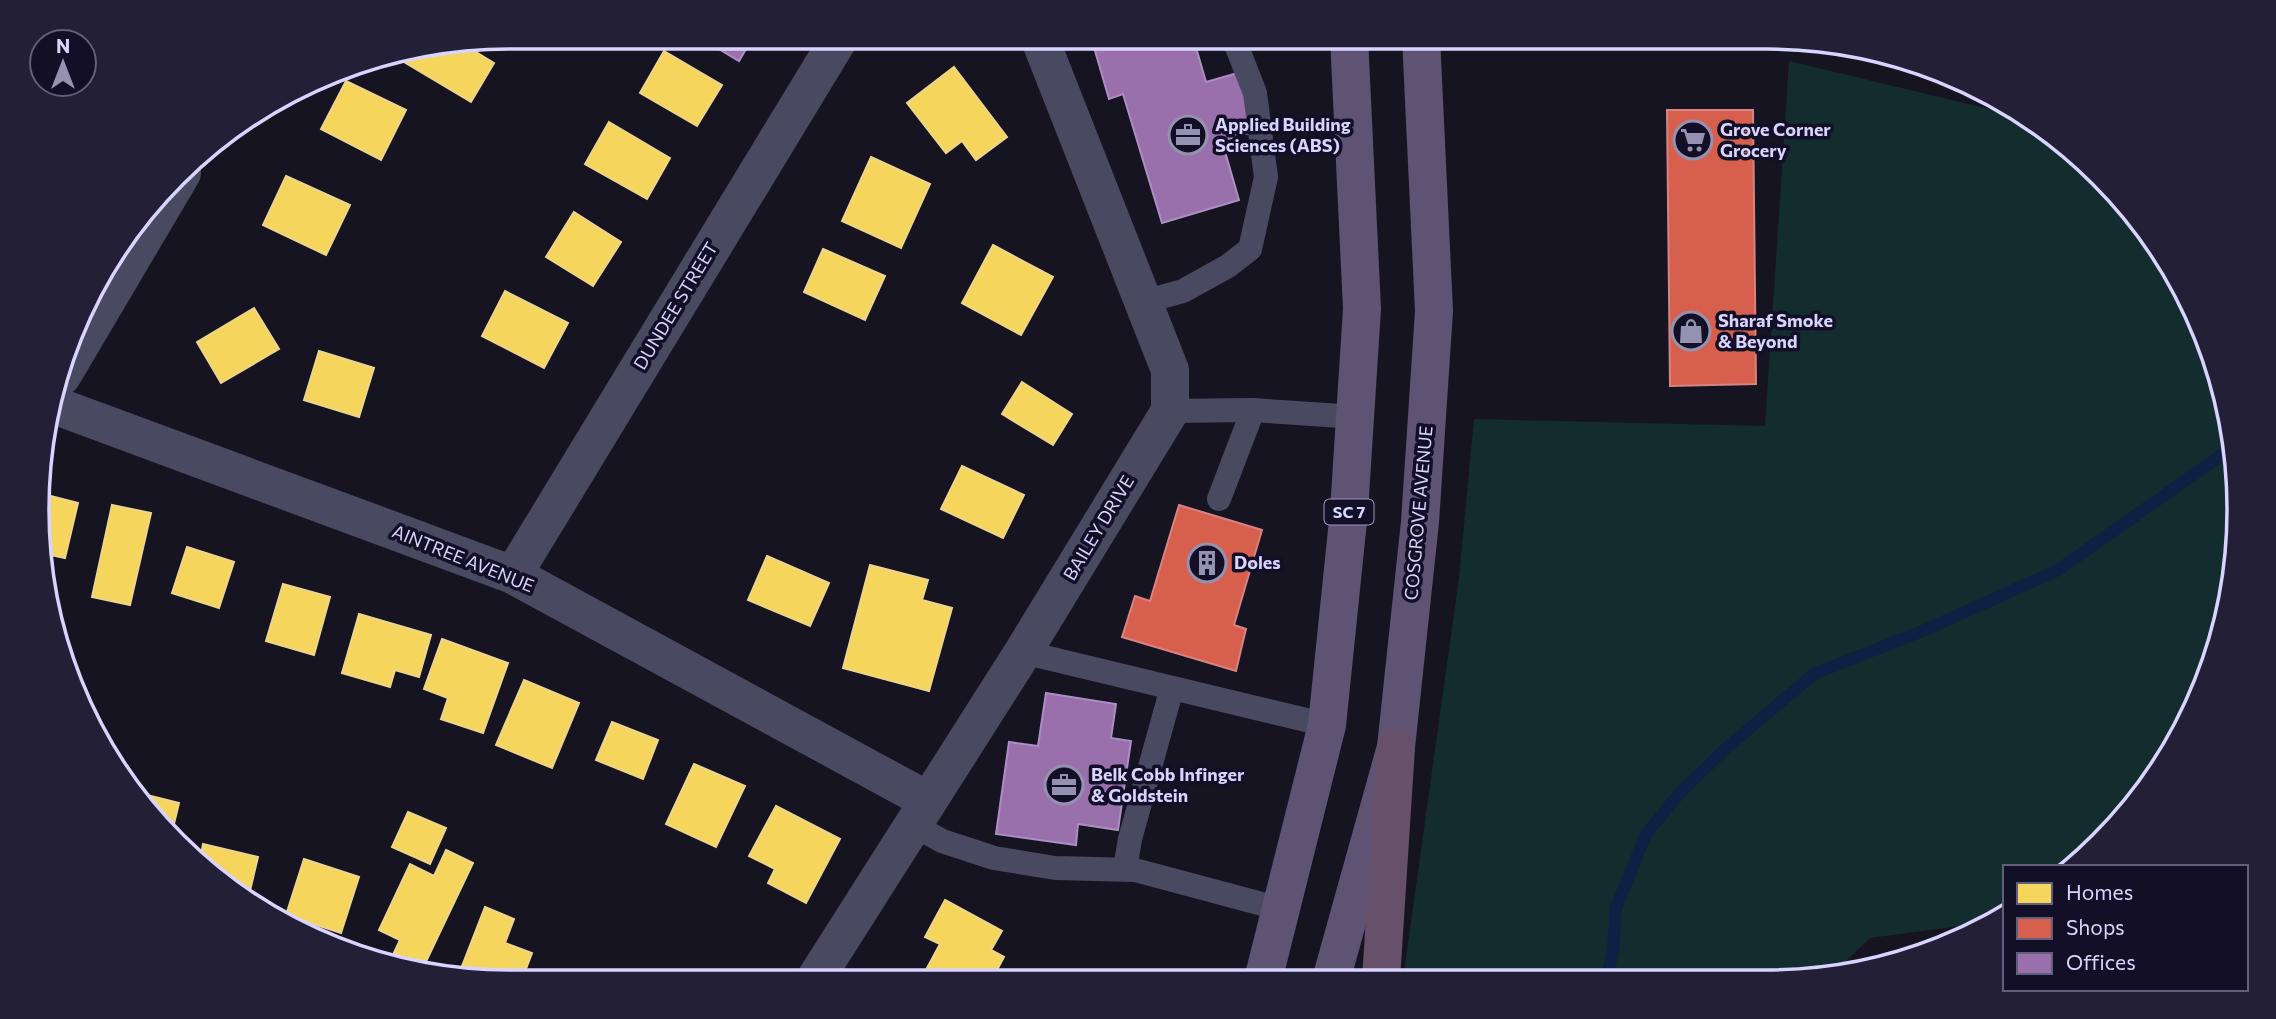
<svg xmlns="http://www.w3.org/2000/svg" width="2276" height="1019" viewBox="0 0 2276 1019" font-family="Commissioner,sans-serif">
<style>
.green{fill:#132c2d}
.homes{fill:#f6d55c;stroke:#edd58d;stroke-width:2}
.shops{fill:#d6604d;stroke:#d78382;stroke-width:2}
.offices{fill:#9970ab;stroke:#ac8ec4;stroke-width:2}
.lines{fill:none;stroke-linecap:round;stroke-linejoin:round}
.stream{stroke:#0d2144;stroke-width:12}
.lane{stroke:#4a4962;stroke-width:24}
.street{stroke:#4a4962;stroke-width:38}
.primary{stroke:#5e5373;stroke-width:38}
.highway{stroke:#67516a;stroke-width:38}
.labels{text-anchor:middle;stroke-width:7;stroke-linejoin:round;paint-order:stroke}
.shield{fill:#130f26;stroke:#9e99be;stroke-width:2}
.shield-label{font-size:16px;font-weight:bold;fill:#d9d4ff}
.poi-label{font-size:18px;font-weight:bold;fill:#d9d4ff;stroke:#130f26;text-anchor:start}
.street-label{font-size:18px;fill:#d9d4ff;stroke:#130f26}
.rim{fill:none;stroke:#d9d4ff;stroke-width:3.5}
</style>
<rect width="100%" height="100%" fill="#161421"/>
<path class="green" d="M1789,61L1985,108L2049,133L2078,154L2142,222L2191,301L2223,388L2238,479L2235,572L2214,662L2142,797L2072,867H2005V913L1990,922L1870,938L1829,978L1403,979L1459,578L1474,419L1765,426Z"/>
<g class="homes">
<path d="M463,44L494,63L471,102L394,56Z"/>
<path d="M664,51L722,85L697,126L640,93Z"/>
<path d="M954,67L1007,137L976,160L962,141L946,153L907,103Z"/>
<path d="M346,81L406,110L381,160L321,129Z"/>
<path d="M609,122L670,158L647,199L585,164Z"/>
<path d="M871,157L930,184L901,248L842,221Z"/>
<path d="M286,176L350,205L326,255L263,225Z"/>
<path d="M574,212L621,242L593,286L546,257Z"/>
<path d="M993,245L1053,277L1021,335L962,303Z"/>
<path d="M823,249L885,276L865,320L804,292Z"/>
<path d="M505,291L568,323L544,368L482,336Z"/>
<path d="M254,308L279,349L221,383L197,342Z"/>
<path d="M319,351L374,368L359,417L304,400Z"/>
<path d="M1022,382L1072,414L1053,445L1002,414Z"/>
<path d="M962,466L1024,495L1003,538L941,509Z"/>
<path d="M43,494L78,503L65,558L41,553Z"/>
<path d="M112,505L151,513L130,605L92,597Z"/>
<path d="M187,547L234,562L219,608L172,593Z"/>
<path d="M767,556L829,583L810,626L748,600Z"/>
<path d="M870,565L928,580L922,600L952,608L929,691L843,668Z"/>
<path d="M283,584L330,597L314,655L266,641Z"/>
<path d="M359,614L431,635L419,677L395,670L390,687L342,673Z"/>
<path d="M442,639L508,663L483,733L441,719L448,698L424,689Z"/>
<path d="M524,680L579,703L552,768L496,745Z"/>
<path d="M612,722L658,740L643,779L596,760Z"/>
<path d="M694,764L745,786L716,847L666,824Z"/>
<path d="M139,793L179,803L172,832L181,834L179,842Z"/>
<path d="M776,806L840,839L806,903L768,883L775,869L749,856Z"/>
<path d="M408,812L446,828L430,864L392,847Z"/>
<path d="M203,844L258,857L248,899L199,866Z"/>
<path d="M446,850L473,863L423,968L403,965L391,959L400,940L379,930L410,864L434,876Z"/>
<path d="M304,859L359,877L341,933L286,915Z"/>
<path d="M945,900L1002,931L991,950L1004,957L991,981H920L940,944L925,937Z"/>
<path d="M485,907L514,919L505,943L532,953L521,982L459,974Z"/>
</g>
<g class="shops">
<path d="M1667,110H1753L1756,384L1670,386Z"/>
<path d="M1179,505L1262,530L1234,625L1246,629L1236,671L1122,637L1135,596L1150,601Z"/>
</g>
<g class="offices">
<path d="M699,37H753L739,61Z"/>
<path d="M1091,37H1193L1206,82L1241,72L1259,130L1222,141L1239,200L1162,223L1123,94L1109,99Z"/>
<path d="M1046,693L1116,704L1111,738L1131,741L1118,830L1078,824L1076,845L996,834L1009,742L1038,746Z"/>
</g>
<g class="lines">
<path class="stream" d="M1606,979L1613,952L1616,908L1646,834L1679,794L1724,750L1814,674L1925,630L2058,570L2233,447"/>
<g class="lane">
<path d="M1143,302L1183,291L1228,266L1250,249L1266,177L1255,93L1233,37"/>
<path d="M1170,411L1253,410L1356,417"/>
<path d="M1219,499L1253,410"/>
<path d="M1023,652L1327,725"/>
<path d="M912,824L942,841L994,858L1055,868L1135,870L1281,909"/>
<path d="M1125,869L1130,839L1172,688"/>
</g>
<g class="street">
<path d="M62,376L182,173"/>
<path d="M51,404L513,575L927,800"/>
<path d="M513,575L840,37"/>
<path d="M814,981L1023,652L1170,411V370L1039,37"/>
</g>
<g class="primary">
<path d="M1263,980L1327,725L1349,511L1362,309L1349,37"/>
<path d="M1331,980L1396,747L1420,522L1434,311L1421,37"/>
</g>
<path class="highway" d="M1381,980L1396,747"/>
</g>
<defs>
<symbol id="office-ring" viewBox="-11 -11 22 22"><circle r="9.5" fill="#130f26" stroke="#9591b1" stroke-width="1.5"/><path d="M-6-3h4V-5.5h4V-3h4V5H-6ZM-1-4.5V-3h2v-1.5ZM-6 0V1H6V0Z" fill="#9591b1"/></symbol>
<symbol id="supermarket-ring" viewBox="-11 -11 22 22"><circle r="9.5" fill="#130f26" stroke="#9591b1" stroke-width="1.5"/><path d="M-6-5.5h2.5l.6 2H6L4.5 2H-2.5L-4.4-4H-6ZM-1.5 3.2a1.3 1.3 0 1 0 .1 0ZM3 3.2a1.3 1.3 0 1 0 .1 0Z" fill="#9591b1"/></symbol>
<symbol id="shop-ring" viewBox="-11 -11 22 22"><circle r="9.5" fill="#130f26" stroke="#9591b1" stroke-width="1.5"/><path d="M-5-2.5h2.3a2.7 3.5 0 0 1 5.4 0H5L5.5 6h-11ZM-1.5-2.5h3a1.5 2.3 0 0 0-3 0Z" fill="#9591b1"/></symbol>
<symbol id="building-ring" viewBox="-11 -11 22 22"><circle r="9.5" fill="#130f26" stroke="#9591b1" stroke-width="1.5"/><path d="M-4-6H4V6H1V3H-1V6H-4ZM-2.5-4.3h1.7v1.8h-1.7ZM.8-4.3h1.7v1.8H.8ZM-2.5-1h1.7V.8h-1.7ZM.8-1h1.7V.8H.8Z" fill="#9591b1"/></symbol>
</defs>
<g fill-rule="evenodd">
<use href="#office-ring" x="1166" y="113" width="44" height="44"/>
<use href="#supermarket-ring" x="1671" y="118" width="44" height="44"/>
<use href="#shop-ring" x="1669" y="309" width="44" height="44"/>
<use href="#building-ring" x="1185" y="541" width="44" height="44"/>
<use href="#office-ring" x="1042" y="763" width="44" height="44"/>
</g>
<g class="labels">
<rect class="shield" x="1324.5" y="499.5" width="49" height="25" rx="5"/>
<g class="shield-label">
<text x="1349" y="518">SC 7</text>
</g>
<g class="poi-label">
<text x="1215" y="131">Applied Building<tspan x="1215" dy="21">Sciences (ABS)</tspan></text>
<text x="1720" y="136">Grove Corner<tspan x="1720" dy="21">Grocery</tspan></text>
<text x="1718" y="327">Sharaf Smoke<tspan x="1718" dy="21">&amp; Beyond</tspan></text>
<text x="1234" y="569">Doles</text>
<text x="1091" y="781">Belk Cobb Infinger<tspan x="1091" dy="21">&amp; Goldstein</tspan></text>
</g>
<g class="street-label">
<text transform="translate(676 306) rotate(-59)" y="6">DUNDEE STREET</text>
<text transform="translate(1419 513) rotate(-85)" y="6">COSGROVE AVENUE</text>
<text transform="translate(1099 528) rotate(-59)" y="6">BAILEY DRIVE</text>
<text transform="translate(463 559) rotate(22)" y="6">AINTREE AVENUE</text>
</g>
</g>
<path d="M0 0H2276V1019H0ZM509 49H1767A460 460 0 0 1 2227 509V510A460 460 0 0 1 1767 970H509A460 460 0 0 1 49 510V509A460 460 0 0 1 509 49Z" fill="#231f37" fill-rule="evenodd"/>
<path class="rim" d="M509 49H1767A460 460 0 0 1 2227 509V510A460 460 0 0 1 1767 970H509A460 460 0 0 1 49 510V509A460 460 0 0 1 509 49Z"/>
<rect x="2003" y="865" width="245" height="126" fill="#130f26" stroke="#625e7d" stroke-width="2"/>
<rect x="2017" y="883" width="35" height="21" fill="#f6d55c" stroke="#625e7d" stroke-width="2"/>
<text x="2066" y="900" font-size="21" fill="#d9d4ff">Homes</text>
<rect x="2017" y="918" width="35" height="21" fill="#d6604d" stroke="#625e7d" stroke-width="2"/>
<text x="2066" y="935" font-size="21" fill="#d9d4ff">Shops</text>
<rect x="2017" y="953" width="35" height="21" fill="#9970ab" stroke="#625e7d" stroke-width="2"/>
<text x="2066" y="970" font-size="21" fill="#d9d4ff">Offices</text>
<g transform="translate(63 63)"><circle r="33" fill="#130f26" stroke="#625e7d" stroke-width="2"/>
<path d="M0-5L12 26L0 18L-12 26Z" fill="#9591b1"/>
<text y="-10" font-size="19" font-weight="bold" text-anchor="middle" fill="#d9d4ff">N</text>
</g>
</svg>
